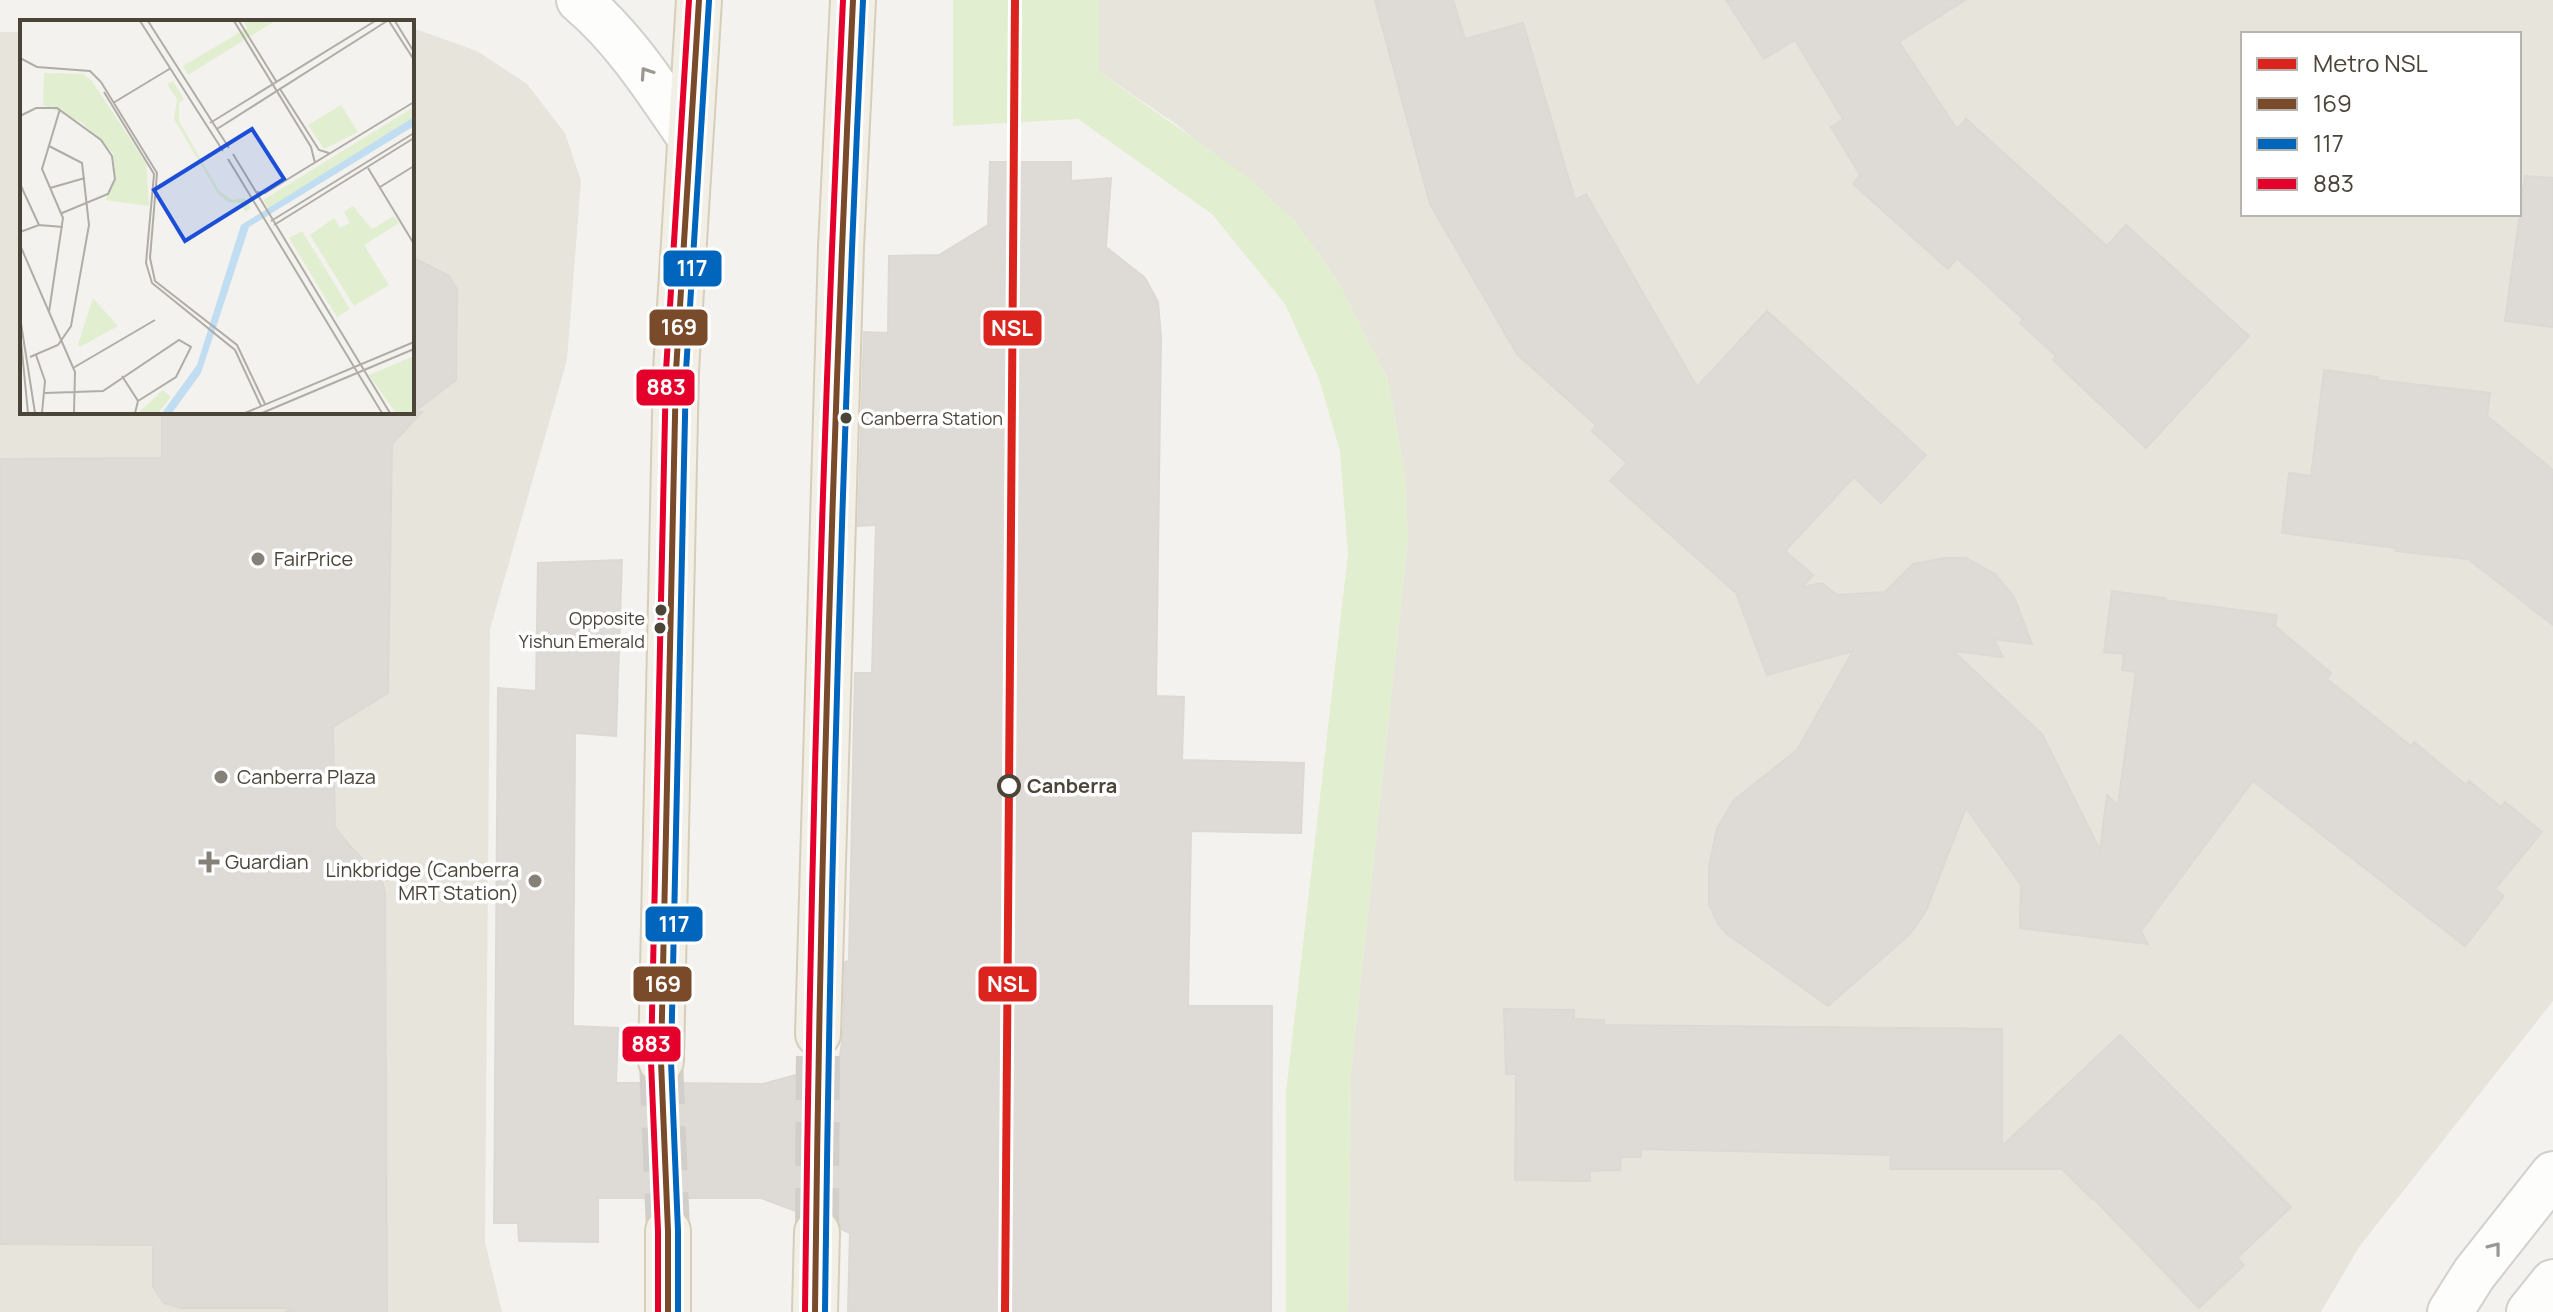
<svg xmlns="http://www.w3.org/2000/svg" width="2553" height="1312" viewBox="0 0 2553 1312" font-family="Manrope,sans-serif">
<style>
.residential{fill:#e7e4dc;fill-rule:evenodd}
.green{fill:#e1eecf}
.building{fill:#dedbd6;stroke:#dcd9d4;stroke-width:2}
.lines{fill:none;stroke-linecap:round;stroke-linejoin:round}
.primary-tunnel{stroke:#d2cfca;stroke-width:44;stroke-dasharray:44 22;stroke-linecap:butt}
.street-casing{stroke:#d2d0cb;stroke-width:48}
.primary-casing{stroke:#d6cebb;stroke-width:48}
.street{stroke:#fdfdfc;stroke-width:44}
.primary{stroke:#f2efe6;stroke-width:44}
.bus-1-casing{stroke:#fff;stroke-width:12}
.bus-2-casing{stroke:#fff;stroke-width:12}
.bus-3-casing{stroke:#fff;stroke-width:12}
.bus-1{stroke:#7a4b2a;stroke-width:6}
.bus-2{stroke:#0065bd;stroke-width:6}
.bus-3{stroke:#e4002b;stroke-width:6}
.metro-1-casing{stroke:#fff;stroke-width:14}
.metro-1{stroke:#dc241f;stroke-width:8}
.oneway{stroke:#9b9791}
.bus-dot{fill:#4b4439;stroke:#fff;stroke-width:3}
.poi-dot{fill:#868178;stroke:#fff;stroke-width:3}
.stop-dot{fill:#fff;stroke:#4b4439;stroke-width:4}
.labels{text-anchor:middle;stroke-width:7;stroke-linejoin:round;paint-order:stroke}
.bus-label{font-size:18px;fill:#4b4439;stroke:#fff;text-anchor:start}
.poi-label{font-size:20px;fill:#4b4439;stroke:#fff;text-anchor:start}
.stop-label{font-size:20px;font-weight:bold;fill:#4b4439;stroke:#fff;text-anchor:start}
.inset-road{fill:none;stroke:#b0aca6;stroke-width:2}
.view{fill:#1d4ed8;fill-opacity:0.15;stroke:#1d4ed8;stroke-width:4}
.inset-edge{fill:none;stroke:#4b4439;stroke-width:4}
.line-badge{stroke:#fff;stroke-width:3}
.badge-label{font-size:22px;text-anchor:middle;font-weight:bold;fill:#fff}
</style>
<rect width="100%" height="100%" fill="#f4f2ee"/>
<g class="residential">
<path d="M1099,0H2553V1001L2359,1247L2321,1312H1348L1351,1072L1408,538L1404,466L1387,378L1338,282L1296,222L1176,124L1099,72ZM2243,34H2519V214H2243Z"/>
<path d="M412,30H418L477,51L527,84L565,133L581,181L567,360L490,629L485,1242L502,1312H0V32H22V412H412Z"/>
</g>
<path class="green" d="M953,0H1099V72L1248,177L1296,222L1338,282L1387,378L1404,466L1408,538L1351,1072L1348,1312H1286V1092L1348,554L1340,451L1319,379L1285,304L1212,214L1078,119L953,126Z"/>
<g class="building">
<path d="M1375,0H1453L1465,39L1523,23L1575,200L1586,194L1697,387L1767,311L1926,455L1881,503L1854,477L1785,551L1813,575L1802,587L1822,583L1837,595L1885,592L1913,564L1945,558H1966L1995,574L2014,597L2032,644L1994,639L2003,657L1953,651L2042,734L2100,850L2107,795L2118,805L2136,672L2122,670L2124,654L2104,652L2112,591L2165,598L2164,600L2277,615L2275,626L2331,673L2327,679L2411,746L2414,742L2466,785L2469,781L2501,807L2505,802L2542,832L2495,889L2504,896L2465,946L2253,781L2141,931L2148,944L2020,928L2021,885L1966,808L1926,911L1910,934L1828,1006L1727,934L1718,924L1709,904V867L1717,828L1734,800L1797,750L1853,651L1767,675L1736,593L1610,481L1627,463L1592,431L1596,425L1517,354L1430,204Z"/>
<path d="M1726,0H1965L1899,42L1957,129L1966,119L2107,246L2126,225L2249,336L2146,448L2053,360L2056,356L2020,323L2023,319L1957,258L1948,269L1853,184L1860,175L1831,127L1843,119L1795,40L1764,59Z"/>
<path d="M990,162H1071V181L1111,178L1106,247L1145,278L1158,302L1161,337L1156,696L1184,697L1182,760L1304,763L1301,833L1191,831L1188,1006H1272L1271,1312H848L850,1233L841,1229L838,1219L829,1210L817,1207L801,1213L761,1198H598V1242L519,1241L518,1223H494L498,688L536,691L538,563L622,560L616,736L575,733L573,1026L618,1028L616,1083H651L661,1086L671,1083L763,1084L839,1063L843,1035L845,962L849,961L855,673H872L876,525L858,526L864,332L888,333L889,256L939,255L988,225Z"/>
<path d="M2525,176L2553,178V327L2505,321Z"/>
<path d="M412,257L449,276L457,289L456,380L414,412H422L392,444L388,693L333,727L335,827L350,846L381,878L385,892L387,1312H286L290,1308H181L164,1303L153,1287V1245L0,1244V459L162,458V412H412Z"/>
<path d="M2324,370L2378,377L2377,380L2490,393L2487,416L2553,470V625L2468,559L2396,551V548L2282,533L2289,473L2311,476Z"/>
<path d="M1504,1009L1574,1010V1019L1604,1020V1025L2002,1029V1146L2120,1035L2291,1207L2237,1258L2244,1265L2199,1308L2093,1198L2092,1199L2062,1169H1890L1891,1155L1641,1149V1157H1621L1620,1170L1590,1171V1181L1515,1180L1516,1074H1506Z"/>
</g>
<g class="lines">
<g class="primary-tunnel">
<path d="M661,1061L668,1231"/>
<path d="M817,1232L818,1034"/>
</g>
<defs>
<g id="street">
<path d="M579,0C625,39 656,88 690,138"/>
<path d="M2450,1312L2474,1274L2553,1174"/>
<path d="M2529,1312L2553,1282"/>
</g>
<g id="primary">
<path d="M818,1034L841,247L853,0"/>
<path d="M661,1061L676,371L699,0"/>
<path d="M668,1312V1231"/>
<path d="M815,1312L817,1232"/>
</g>
</defs>
<use href="#street" class="street-casing"/>
<use href="#primary" class="primary-casing"/>
<use href="#street" class="street"/>
<use href="#primary" class="primary"/>
<defs>
<g id="bus-1">
<path d="M668,1312V1231L661,1061L676,371L699,0"/>
<path d="M815,1312C820,875 832,437 853,0"/>
</g>
<g id="bus-2">
<path d="M678,1312V1231L671,1061L686,371L709,1"/>
<path d="M825,1312C830,875 842,437 863,0"/>
</g>
<g id="bus-3">
<path d="M658,1312V1231L651,1061L666,371L689,0"/>
<path d="M805,1312C810,875 822,437 843,0"/>
</g>
</defs>
<use href="#bus-1" class="bus-1-casing"/>
<use href="#bus-2" class="bus-2-casing"/>
<use href="#bus-3" class="bus-3-casing"/>
<use href="#bus-1" class="bus-1"/>
<use href="#bus-2" class="bus-2"/>
<use href="#bus-3" class="bus-3"/>
<defs>
<path id="metro-1" d="M1005,1312L1015,0"/>
</defs>
<use href="#metro-1" class="metro-1-casing"/>
<use href="#metro-1" class="metro-1"/>
</g>
<defs><path id="oneway-chevron" d="M-2-3.5L2.5 0L-2 3.5" fill="none" stroke-width="1.6" stroke-linecap="round" stroke-linejoin="round" transform="scale(2)"/></defs>
<g class="oneway">
<use href="#oneway-chevron" transform="translate(646 73) rotate(-124)"/>
<use href="#oneway-chevron" transform="translate(2495 1248) rotate(-52)"/>
</g>
<g class="bus-dot">
<circle cx="846" cy="418" r="7"/>
<circle cx="661" cy="610" r="7"/>
<circle cx="660" cy="628" r="7"/>
</g>
<g class="poi-dot">
<circle cx="258" cy="559" r="8"/>
<circle cx="221" cy="777" r="8"/>
<path d="M205 850h8v8h8v8h-8v8h-8v-8h-8v-8h8z"/>
<circle cx="535" cy="881" r="8"/>
</g>
<circle class="stop-dot" cx="1009" cy="786" r="10"/>
<g class="labels">
<g class="bus-label">
<text x="861" y="425">Canberra Station</text>
<text x="645" y="625" text-anchor="end">Opposite<tspan x="645" dy="23">Yishun Emerald</tspan></text>
</g>
<g class="poi-label">
<text x="274" y="566">FairPrice</text>
<text x="237" y="784">Canberra Plaza</text>
<text x="225" y="869">Guardian</text>
<text x="519" y="877" text-anchor="end">Linkbridge (Canberra<tspan x="519" dy="23">MRT Station)</tspan></text>
</g>
<g class="stop-label">
<text x="1027" y="793">Canberra</text>
</g>
</g>
<g transform="translate(20 20)">
<rect width="394" height="394" fill="#f4f2ee"/>
<path d="M224,1H255L168,55L163,46L227,8ZM24,53L63,54L72,61L126,143L129,186L85,180L96,159L93,133L61,102L23,85ZM153,61L164,79L159,83V101L199,171L212,180L224,178L231,188L225,192L220,183L209,182L199,175L154,99L157,79L147,64ZM321,85L338,112L304,129L288,105ZM394,87V100L249,189L243,180ZM333,186L352,209L374,196L379,203L344,225L369,265L334,286L290,215L314,198L320,208L330,203L324,192ZM282,211L330,289L317,297L269,218ZM73,278L98,306L60,327L58,324ZM394,336V393H376L349,355ZM143,370L151,377L138,393H118Z" fill="#e1eecf"/>
<path d="M394,97V106L229,207L181,353L152,393H142L177,345L221,205Z" fill="#c0ddf1"/>
<path class="inset-road" d="M120,1L203,131M128,1L209,128M214,1L291,127L295,143M219,1L256,61M369,1L394,40M375,1L394,32M0,38L17,47L70,51L81,62L137,153L130,238L135,261L217,325L245,384M260,69L299,130L309,133M84,72L134,154L126,243L132,263L215,330L241,386M93,83L151,48M0,96L16,88H37L81,120L92,136L95,159L88,174L42,193M190,103L355,1M197,109L367,1M213,134L370,393M208,139L362,393M348,148L394,224M1,166L19,205M360,167L394,146M30,168L65,158M236,172L245,173L394,82M251,201L394,113M254,205L394,118M0,212L19,205L43,207M0,225L55,352L54,393M29,292L43,198L22,149L40,89M0,297L15,393M0,311L8,393M16,335L25,361L22,393M10,337L38,325L51,306L69,205L62,143L29,126M53,348L135,300M102,356L118,381L115,393M25,373L83,371L159,320L171,327L156,357L118,381M225,393L394,322M242,393L394,329"/>
<path class="view" d="M232,109L264,159L165,221L134,170Z"/>
<rect width="394" height="394" class="inset-edge"/>
</g>
<g class="line-badge">
<rect x="662" y="249" width="61" height="39" rx="8" fill="#0065bd"/>
<rect x="648" y="308" width="61" height="39" rx="8" fill="#7a4b2a"/>
<rect x="982" y="309" width="61" height="38" rx="8" fill="#dc241f"/>
<rect x="635" y="368" width="61" height="39" rx="8" fill="#e4002b"/>
<rect x="644" y="905" width="60" height="38" rx="8" fill="#0065bd"/>
<rect x="632" y="965" width="61" height="38" rx="8" fill="#7a4b2a"/>
<rect x="977" y="965" width="61" height="38" rx="8" fill="#dc241f"/>
<rect x="621" y="1025" width="61" height="38" rx="8" fill="#e4002b"/>
</g>
<g class="badge-label">
<text x="692" y="276">117</text>
<text x="679" y="335">169</text>
<text x="1012" y="336">NSL</text>
<text x="666" y="395">883</text>
<text x="674" y="932">117</text>
<text x="663" y="992">169</text>
<text x="1008" y="992">NSL</text>
<text x="651" y="1052">883</text>
</g>
<rect x="2241" y="32" width="280" height="184" fill="#ffffff" stroke="#b7b4b0" stroke-width="2"/>
<rect x="2257" y="58" width="40" height="12" fill="#dc241f" stroke="#b7b4b0" stroke-width="2"/>
<text x="2313" y="72" font-size="24" fill="#4b4439">Metro NSL</text>
<rect x="2257" y="98" width="40" height="12" fill="#7a4b2a" stroke="#b7b4b0" stroke-width="2"/>
<text x="2313" y="112" font-size="24" fill="#4b4439">169</text>
<rect x="2257" y="138" width="40" height="12" fill="#0065bd" stroke="#b7b4b0" stroke-width="2"/>
<text x="2313" y="152" font-size="24" fill="#4b4439">117</text>
<rect x="2257" y="178" width="40" height="12" fill="#e4002b" stroke="#b7b4b0" stroke-width="2"/>
<text x="2313" y="192" font-size="24" fill="#4b4439">883</text>
</svg>
